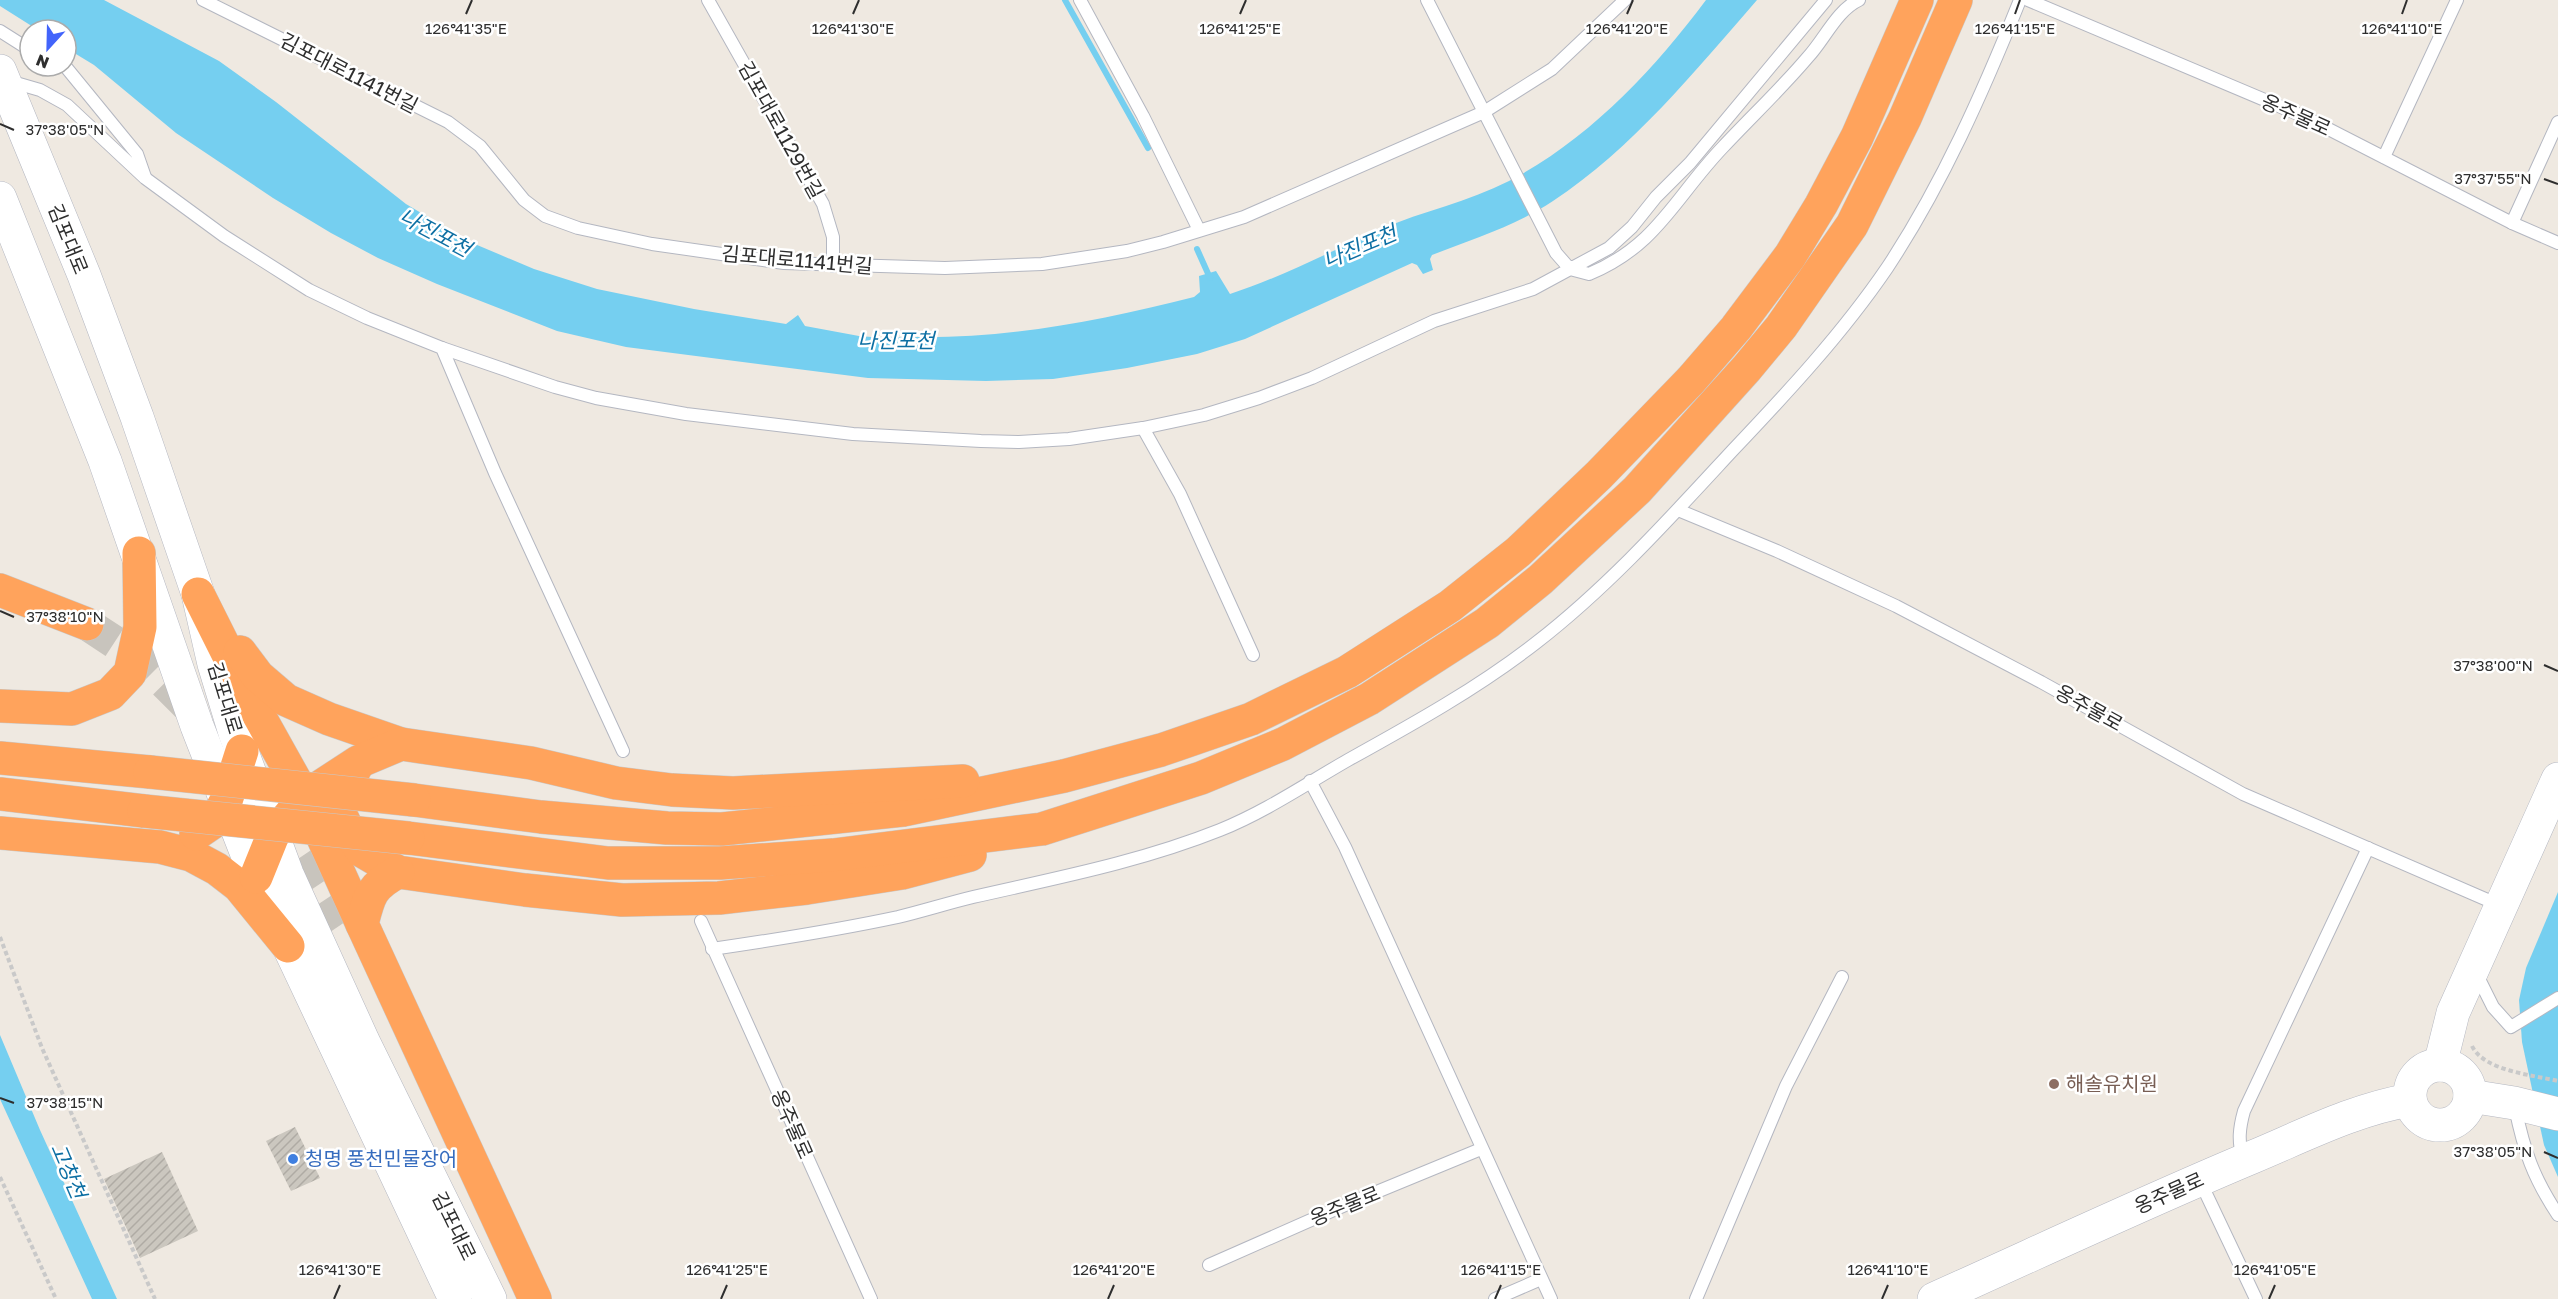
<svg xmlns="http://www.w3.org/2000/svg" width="2558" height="1299" viewBox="0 0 2558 1299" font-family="'Golos Text','Noto Sans KR',sans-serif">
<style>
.water{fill:#75cff0}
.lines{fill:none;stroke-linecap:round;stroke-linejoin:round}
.stream{stroke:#75cff0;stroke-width:6}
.building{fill:url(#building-hatch)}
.highway-tunnel{stroke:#c8c4bd;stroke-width:33;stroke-dasharray:33 16;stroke-linecap:butt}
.lane-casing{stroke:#b4b7c1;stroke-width:14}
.secondary-casing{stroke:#b4b7c1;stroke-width:34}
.highway-casing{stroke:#c9c9c9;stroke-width:34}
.path{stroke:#c9c9c9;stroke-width:4;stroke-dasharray:4.5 3;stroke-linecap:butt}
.lane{stroke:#fff;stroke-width:12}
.secondary{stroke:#fff;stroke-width:33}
.highway{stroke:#ffa35c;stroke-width:33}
.highway-bridge-casing{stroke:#c9c9c9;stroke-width:34;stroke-linecap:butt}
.highway-bridge{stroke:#ffa35c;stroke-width:33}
.ticks{fill:none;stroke:#2e2e2e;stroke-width:2}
.education-dot{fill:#8d6e63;stroke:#fff;stroke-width:2}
.shop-dot{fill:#3f7fe0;stroke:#fff;stroke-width:2}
.labels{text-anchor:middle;stroke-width:5;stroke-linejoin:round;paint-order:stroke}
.street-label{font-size:20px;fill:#2e2e2e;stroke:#fff}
.education-label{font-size:20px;fill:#785e54;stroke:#fff;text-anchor:start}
.shop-label{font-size:20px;fill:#366cbe;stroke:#fff;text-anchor:start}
.water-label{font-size:21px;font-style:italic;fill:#0d6fa3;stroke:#fff}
.ticks-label{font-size:15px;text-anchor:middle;fill:#2e2e2e;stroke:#fff;stroke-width:5;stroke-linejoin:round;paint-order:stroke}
</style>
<defs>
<pattern id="building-hatch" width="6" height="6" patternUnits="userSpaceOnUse" patternTransform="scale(1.5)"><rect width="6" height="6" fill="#cbc7bf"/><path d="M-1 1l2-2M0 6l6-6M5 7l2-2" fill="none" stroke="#afaba4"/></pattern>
</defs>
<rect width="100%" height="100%" fill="#efe9e1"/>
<g class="water">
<path d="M0,0H104L219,61L276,102L406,204L470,242L534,269L597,289L694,309L786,324L798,315L805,326C823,329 841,333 859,336C876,338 893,337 910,337C1007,339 1100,321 1194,297L1200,292L1199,276L1216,271L1230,294C1282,277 1331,251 1381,229C1423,211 1468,202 1509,181C1588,140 1653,71 1706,0H1757C1695,71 1632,149 1553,201C1517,225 1473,239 1432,255L1430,259L1433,270L1423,274L1417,265L1412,263L1245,339L1197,354L1127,368L1053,379L986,381L868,378L626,347L557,331L437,284L378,258L331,233L273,198L176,133L94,65L66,48V30H38L0,6Z"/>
<path d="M2558,892V1177L2544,1145L2522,1042L2519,1000L2526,968Z"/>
<path d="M0,1035L40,1130L117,1299H92L0,1099Z"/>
</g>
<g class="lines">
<g class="stream">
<path d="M1065,0L1148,148"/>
<path d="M1197,249L1210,278"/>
</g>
</g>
<g class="building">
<path d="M295,1127L320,1178L291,1191L266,1141Z"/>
<path d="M162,1152L198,1231L140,1258L104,1179Z"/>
</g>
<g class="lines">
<g class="highway-tunnel">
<path d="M87,624L142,660L195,713"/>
<path d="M271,818L342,924"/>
</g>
<defs>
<g id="lane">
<path d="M203,0L448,122L480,146L524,200L545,216L578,228L652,244L784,263L945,268L1042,264L1127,251L1163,242L1244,217L1484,112L1556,253L1570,269L1609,248L1632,227L1656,197L1690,163L1826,0"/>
<path d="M708,0L823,204L833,237V266"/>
<path d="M1080,0L1143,116L1199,230"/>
<path d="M1427,0L1484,112L1552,69L1625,0"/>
<path d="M2028,0L2305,117L2512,223L2558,243"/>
<path d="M0,31L30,50"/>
<path d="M65,66L137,154L145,177"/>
<path d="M9,81L40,90L67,105L145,178L224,236L309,290L367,318L442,348L495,473L623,751"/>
<path d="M2384,157L2457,0"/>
<path d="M2512,223L2558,122"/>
<path d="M442,348L555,387L596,398L686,414L853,434L981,441L1019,442L1069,439L1143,428L1204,415L1259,398L1312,378L1434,321L1533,289L1570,269L1589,274C1657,246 1675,197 1723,147C1751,117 1781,89 1808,57C1824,40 1837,10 1859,0"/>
<path d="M1143,428L1180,494L1253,655"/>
<path d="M1678,510L1777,551L1896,606L2041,682L2243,794L2499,905"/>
<path d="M1310,781L1345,847L1551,1299"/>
<path d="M701,921L871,1299"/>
<path d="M712,949C774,940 837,930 898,917C923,911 948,903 973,897C1056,878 1140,862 1220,830C1265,812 1306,784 1348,760C1413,724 1478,688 1537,642C1609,586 1670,518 1732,451C1787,393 1842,334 1887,268C1942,185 1983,92 2020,0"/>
<path d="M2476,973L2493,1007L2511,1027L2558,998"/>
<path d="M2515,1107C2524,1151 2533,1177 2558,1215"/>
<path d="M2243,1159C2238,1141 2239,1129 2244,1111L2368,848"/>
<path d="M2200,1181L2256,1299"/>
<path d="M1209,1265L1345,1205L1481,1149"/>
<path d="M1495,1299L1541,1279"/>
<path d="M1696,1299L1786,1086L1842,977"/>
</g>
<g id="secondary">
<path d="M0,71L84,275L137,417L198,594L214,664L235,733L287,874L363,1041L490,1299"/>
<path d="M0,198L105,461L197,726L256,877L455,1299"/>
<circle cx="2440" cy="1095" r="30"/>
<path d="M2440,1065L2453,1013L2558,779"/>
<path d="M2470,1096L2514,1103L2558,1114"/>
<path d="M1934,1299C2041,1251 2147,1201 2255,1156C2305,1135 2356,1109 2410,1100"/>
</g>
<g id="highway">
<path d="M0,590L87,624"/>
<path d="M198,594L257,712L305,798L362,924"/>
<path d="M240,652L258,676L286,700L329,719L401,744"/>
<path d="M0,706L72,709L110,694L130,673L140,627L139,553"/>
<path d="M0,758L150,772"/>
<path d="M356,767L342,794L340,813L349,832L362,851L398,872L525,890L622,900L719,898L807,888L902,873L970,855"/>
<path d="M0,794L144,811"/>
<path d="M414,800L541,817L667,828L722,829L903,810L1064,776L1161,750L1251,719L1347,672L1450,606L1518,552L1599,475L1691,380L1736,328L1790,256L1821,205L1857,137L1917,0"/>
<path d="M0,833L160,847L191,855L217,869L239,886L288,946"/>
<path d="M196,834L215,821L226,801L242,751"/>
<path d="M408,838L608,863H720L833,855L1042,829L1201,778L1283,744L1369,699L1487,623L1540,580L1637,490L1747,368L1781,327L1852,225L1905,118L1956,0"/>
<path d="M398,872C371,886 369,896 362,924L535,1299"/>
<path d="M256,877L273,835L306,796L358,762L401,744L531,763L616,783L672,790L733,793L963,781"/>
</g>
</defs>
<use href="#lane" class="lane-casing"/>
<use href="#secondary" class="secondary-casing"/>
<use href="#highway" class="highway-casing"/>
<g class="path">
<path d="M0,937L42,1048L155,1299"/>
<path d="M2472,1046C2484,1071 2533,1075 2558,1081"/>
<path d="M0,1177L56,1299"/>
</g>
<use href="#lane" class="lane"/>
<use href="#secondary" class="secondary"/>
<use href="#highway" class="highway"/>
<defs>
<g id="highway-bridge">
<path d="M150,772L414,800"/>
<path d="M144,811L408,838"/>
</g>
</defs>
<use href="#highway-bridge" class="highway-bridge-casing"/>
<use href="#highway-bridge" class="highway-bridge"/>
</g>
<path class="ticks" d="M466,14L472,0M853,14L859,0M1240,14L1246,0M1627,14L1633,0M2015,14L2020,0M2402,14L2407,0M0,124L14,130M2544,179L2558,184M0,611L14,617M2544,665L2558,671M0,1098L14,1103M2544,1152L2558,1158M334,1299L340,1285M721,1299L727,1285M1108,1299L1114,1285M1495,1299L1501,1285M1882,1299L1888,1285M2269,1299L2275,1285"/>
<circle class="education-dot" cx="2054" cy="1084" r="6"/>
<circle class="shop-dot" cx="293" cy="1159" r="6"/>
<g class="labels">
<g class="street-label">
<text transform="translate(349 73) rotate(27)" y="7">김포대로1141번길</text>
<text transform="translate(2296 115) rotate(24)" y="7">옹주물로</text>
<text transform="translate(781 130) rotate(61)" y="7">김포대로1129번길</text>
<text transform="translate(68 239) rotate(68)" y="7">김포대로</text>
<text transform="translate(797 260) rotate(5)" y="7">김포대로1141번길</text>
<text transform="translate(225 698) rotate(73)" y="7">김포대로</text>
<text transform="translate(2089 708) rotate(29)" y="7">옹주물로</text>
<text transform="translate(792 1124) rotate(66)" y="7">옹주물로</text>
<text transform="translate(2169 1193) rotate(-24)" y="7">옹주물로</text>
<text transform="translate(1345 1206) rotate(-22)" y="7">옹주물로</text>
<text transform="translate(454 1226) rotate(64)" y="7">김포대로</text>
</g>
<g class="education-label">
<text x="2066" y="1091">해솔유치원</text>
</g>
<g class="shop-label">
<text x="305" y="1166">청명 풍천민물장어</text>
</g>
<g class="water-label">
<text transform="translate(435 233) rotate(28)" y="7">나진포천</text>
<text transform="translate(1360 247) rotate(-23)" y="7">나진포천</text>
<text x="896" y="348">나진포천</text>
<text transform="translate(68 1171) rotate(67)" y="7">고창천</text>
</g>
</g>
<g class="ticks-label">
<text x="466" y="34">126°41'35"E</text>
<text x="853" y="34">126°41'30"E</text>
<text x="1240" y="34">126°41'25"E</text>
<text x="1627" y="34">126°41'20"E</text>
<text x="2015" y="34">126°41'15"E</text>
<text x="2402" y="34">126°41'10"E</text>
<text x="65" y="135">37°38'05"N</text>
<text x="2493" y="184">37°37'55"N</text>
<text x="65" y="622">37°38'10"N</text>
<text x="2493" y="671">37°38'00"N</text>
<text x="65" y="1108">37°38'15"N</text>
<text x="2493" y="1157">37°38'05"N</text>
<text x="340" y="1275">126°41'30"E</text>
<text x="727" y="1275">126°41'25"E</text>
<text x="1114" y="1275">126°41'20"E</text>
<text x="1501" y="1275">126°41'15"E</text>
<text x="1888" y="1275">126°41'10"E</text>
<text x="2275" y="1275">126°41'05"E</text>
</g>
<g transform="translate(48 48) rotate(202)"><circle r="28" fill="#ffffff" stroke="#ababab" stroke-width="1.5"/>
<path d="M0-4.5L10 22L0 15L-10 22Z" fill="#4264fb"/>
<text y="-9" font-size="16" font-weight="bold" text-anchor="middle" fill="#2e2e2e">N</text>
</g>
</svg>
